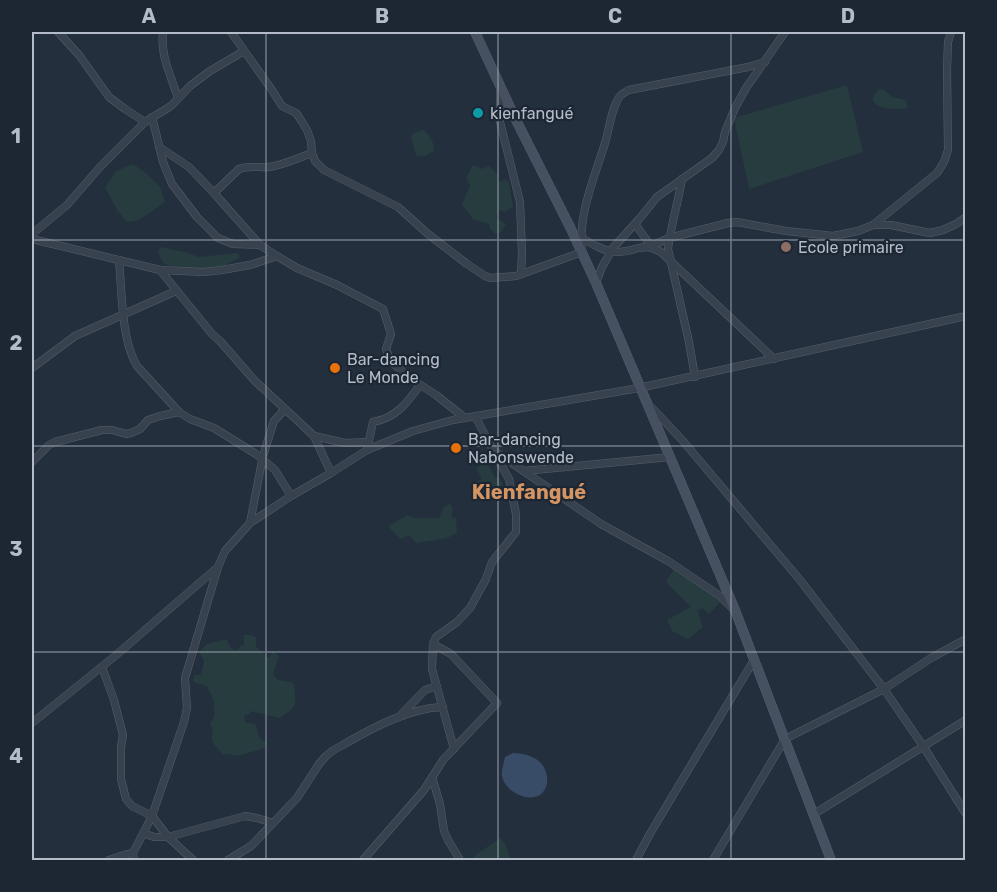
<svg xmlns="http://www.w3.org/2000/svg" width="997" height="892" viewBox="0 0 997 892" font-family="Rubik,sans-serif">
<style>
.green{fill:#263c3f}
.water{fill:#394c67}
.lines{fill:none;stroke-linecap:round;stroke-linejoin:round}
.street-casing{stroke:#565f6c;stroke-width:8}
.secondary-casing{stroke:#565f6c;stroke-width:10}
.street{stroke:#38414e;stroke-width:7}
.secondary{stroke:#465061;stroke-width:9}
.grid{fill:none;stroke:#b4bcc9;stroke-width:1.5;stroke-opacity:0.55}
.culture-dot{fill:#0f9aa8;stroke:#1d2633;stroke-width:2}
.education-dot{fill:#8d6e63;stroke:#1d2633;stroke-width:2}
.food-dot{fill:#e8710a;stroke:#1d2633;stroke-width:2}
.labels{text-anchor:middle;stroke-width:4.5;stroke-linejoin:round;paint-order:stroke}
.poi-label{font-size:16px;fill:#b4bcc9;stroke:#1d2633;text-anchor:start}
.quarter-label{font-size:20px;font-weight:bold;fill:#d59563;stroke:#1d2633}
.neatline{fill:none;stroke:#b4bcc9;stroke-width:2}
.grid-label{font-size:20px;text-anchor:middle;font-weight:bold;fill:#b4bcc9}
</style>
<rect width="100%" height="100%" fill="#242f3e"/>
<g class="green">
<path d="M847,85L863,152L749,189L734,118Z"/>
<path d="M879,89H883L892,97L905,100L907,104V108C894,111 859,108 879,89Z"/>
<path d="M423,130C431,136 434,142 434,151C427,155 424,158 416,155L411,138L413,133Z"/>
<path d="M133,164L147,174L160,187L165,202L139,220L127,222L117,210L105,187L116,171Z"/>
<path d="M473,165L482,169L489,166L499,176L497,179L501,182L505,179L509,182L513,207L504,212L499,210L496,218L506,224L501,232L495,234L490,229L489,224L474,220L462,205C464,198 468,192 470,185L466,178Z"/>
<path d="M160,247L185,252L199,257L237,253L240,257C233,261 225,266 217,268C203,273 176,270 163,263L158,252Z"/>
<path d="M487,462L495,478H499L503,485L487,496L480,491L476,482L482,479L476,468Z"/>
<path d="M450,503L453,509L451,517L456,518L457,533L447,538L416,543L409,535L401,539L388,526L408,515L414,518H439L444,507Z"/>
<path d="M674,569L721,601L709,614L703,608L697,610L703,627L688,639L672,631L667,620L691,607L666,582Z"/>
<path d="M244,635H251L256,638V647L269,658L273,651L279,656L273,674L278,680L291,682L294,684C296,706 299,705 280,718L250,711V714L244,716L245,722L255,724L260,739L263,740L266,743L265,748L238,756L229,754L223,755C216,746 209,742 213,730L210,725L215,714C213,709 214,707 214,702C213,696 208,692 207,686L193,682L194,675H201L204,661L199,652L207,644L227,639L229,645L233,650H239V647L244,645Z"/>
<path d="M500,838L505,844L511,860H473V857C482,850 491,845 500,838Z"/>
</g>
<path class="water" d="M513,753C531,753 549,762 547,783C546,788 544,792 540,795C527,803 504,790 502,776C501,770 504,763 505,757Z"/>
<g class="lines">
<defs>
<g id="street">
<path d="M58,32L79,55L109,97L125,109L145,122"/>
<path d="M163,32C160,55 171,76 178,98"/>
<path d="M231,32L272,90L282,106L296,113L299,117L307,130L311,141L312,153L315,161L324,170L398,207L428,234L467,264L485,276L490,278L516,276L582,252C578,214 594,179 605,143C609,131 612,104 621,95C623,93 626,92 629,90L748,67L765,62"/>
<path d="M500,88V122L520,202L522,254L521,274"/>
<path d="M152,117L163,162L172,184L197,217L218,238L233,244L260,245L277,256L297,268L337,285L383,309L391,334L386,349L391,362L416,382L436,395L465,418"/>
<path d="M159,147L189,167L214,193L260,245"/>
<path d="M682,179C678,202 671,226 668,249L689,342L695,377"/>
<path d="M214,193L239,169C249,165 258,168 269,167C283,165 298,158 312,153"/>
<path d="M635,224L651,246L669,238L728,223L737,222L786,231L833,236L858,231L873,225H891L930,233L943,230L956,224L966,217"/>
<path d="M873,225L937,173L944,162L948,150L947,70L948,42L951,32"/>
<path d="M32,234L67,205L100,167L145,122L171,106L190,86L210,71L244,51"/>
<path d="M579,236C590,243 606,253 619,252C637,251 642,242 661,252L774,359"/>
<path d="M32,239L160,270L204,272L222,270L250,265L277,256"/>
<path d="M119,260C122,290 121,340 137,366L179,412L190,419L214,428L256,454L275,470L291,496"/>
<path d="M160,270L212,334L220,341L255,381L314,436L331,473"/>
<path d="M596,283L602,267L613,248L640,218L657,197L712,158L719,150L723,142L725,132L735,108L746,88L785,32"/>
<path d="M32,368L75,336L176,291"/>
<path d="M652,408L683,441L800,580L884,689L923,746L966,814"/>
<path d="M475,416L493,450L601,524L668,561L720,596L733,609"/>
<path d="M314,436L345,443L368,442"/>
<path d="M367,450L373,422C396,418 407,403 420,385"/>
<path d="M32,462L49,445L55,442L102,430H112L126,434L131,433L140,429L148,420L160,416L179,412"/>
<path d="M524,471L670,457"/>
<path d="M250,523L263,456L274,421L285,409"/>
<path d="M102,667L114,700L123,735L121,747V779L126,799L132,806L152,816L168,837L193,860"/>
<path d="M399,717L425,690L437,686"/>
<path d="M32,723L115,656L218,567L225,551L250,523L291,496L331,473L367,450L413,431L453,420L639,388L966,316"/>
<path d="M454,749L432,669L433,644L436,637L457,622L470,608L486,579L492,562L516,532V514L509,479L493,450"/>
<path d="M432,777L440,804L444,831L448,840L460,860"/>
<path d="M814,814L966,720"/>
<path d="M143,833L154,837H168L245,816L257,818L273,823"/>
<path d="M109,860L124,855L133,853"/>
<path d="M134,860L133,853L152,816L184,722L187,708L185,678L218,567"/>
<path d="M228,860L251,846L297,798L319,764L326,756L332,751C366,732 405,708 443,707"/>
<path d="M363,860L424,790L443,760L497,703L451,654L433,644"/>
<path d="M636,860L651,832L754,660"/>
<path d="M713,860L785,739L884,689L931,658L966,639"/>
</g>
<path id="secondary" d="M475,32L517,122L571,229L596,283L735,610L831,860"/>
</defs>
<use href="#street" class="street-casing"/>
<use href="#secondary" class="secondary-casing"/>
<use href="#street" class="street"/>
<use href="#secondary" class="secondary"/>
</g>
<path class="grid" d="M266,32V860M498,32V860M731,32V860M32,240H966M32,446H966M32,652H966"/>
<circle class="culture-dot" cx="478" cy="113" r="6"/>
<circle class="education-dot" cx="786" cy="247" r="6"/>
<g class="food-dot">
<circle cx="335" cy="368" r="6"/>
<circle cx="456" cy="448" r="6"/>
</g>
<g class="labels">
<g class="poi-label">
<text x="490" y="119">kienfangué</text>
<text x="798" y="253">Ecole primaire</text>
<text x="347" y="365">Bar-dancing<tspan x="347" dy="18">Le Monde</tspan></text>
<text x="468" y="445">Bar-dancing<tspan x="468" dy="18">Nabonswende</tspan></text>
</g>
<g class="quarter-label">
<text x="529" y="499">Kienfangué</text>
</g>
</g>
<rect width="997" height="892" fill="none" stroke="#1d2633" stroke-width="66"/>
<rect x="33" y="33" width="931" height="826" class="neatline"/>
<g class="grid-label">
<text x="149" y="23">A</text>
<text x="382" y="23">B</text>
<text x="615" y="23">C</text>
<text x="848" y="23">D</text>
<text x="16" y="143">1</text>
<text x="16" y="350">2</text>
<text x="16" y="556">3</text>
<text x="16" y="763">4</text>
</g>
</svg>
